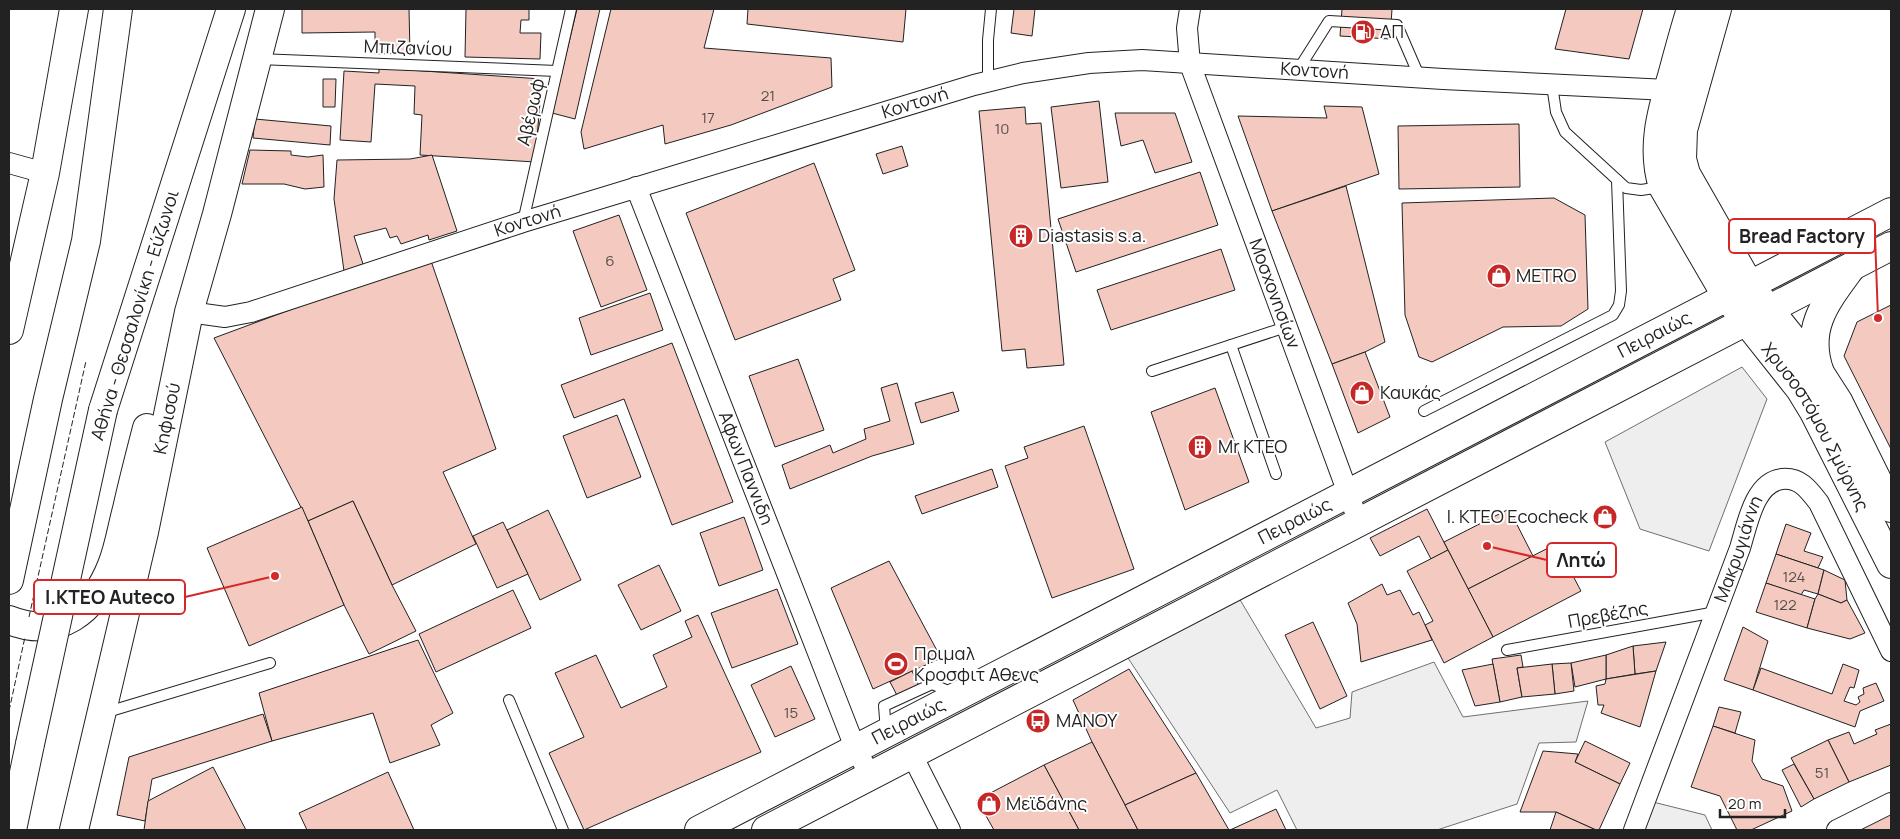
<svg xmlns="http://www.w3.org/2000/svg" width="1900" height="839" viewBox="0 0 1900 839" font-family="Manrope,sans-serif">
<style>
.green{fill:#eee;stroke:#6f6f6f}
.building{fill:#f3c9c0;stroke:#222}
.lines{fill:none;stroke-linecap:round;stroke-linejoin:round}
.lane-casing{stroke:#222;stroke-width:12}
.street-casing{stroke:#222;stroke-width:22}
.secondary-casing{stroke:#222;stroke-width:30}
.primary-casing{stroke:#222;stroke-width:30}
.highway-casing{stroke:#222;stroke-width:30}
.lane{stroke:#fff;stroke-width:10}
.street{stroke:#fff;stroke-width:20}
.secondary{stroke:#fff;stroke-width:28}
.primary{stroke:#fff;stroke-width:28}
.highway{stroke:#fff;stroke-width:28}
.highway-bridge-casing{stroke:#222;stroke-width:30;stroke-linecap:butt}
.highway-bridge{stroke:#fff;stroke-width:28}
.fence{stroke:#222;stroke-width:1;stroke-dasharray:6 2.5;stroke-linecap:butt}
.labels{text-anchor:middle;stroke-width:4;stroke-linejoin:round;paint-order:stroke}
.number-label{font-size:15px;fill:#564c4a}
.poi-label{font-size:18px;fill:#222;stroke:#fff;text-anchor:start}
.street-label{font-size:18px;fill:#222;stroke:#fff}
.leader{fill:none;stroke:#d62828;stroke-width:2}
.callout-dot{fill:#d62828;stroke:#fff;stroke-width:2}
.callout{fill:#fff;stroke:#d62828;stroke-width:2}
.callout-label{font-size:19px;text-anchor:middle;font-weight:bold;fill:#222}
</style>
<rect width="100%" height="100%" fill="#fff"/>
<g class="green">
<path d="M1742,367L1767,399L1709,551L1640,529L1605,442Z"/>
<path d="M1239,598L1316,728L1350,718L1352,692L1434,662L1463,717L1588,701L1576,742L1539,743L1517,804L1437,830H1297L1277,790L1230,813L1128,658Z"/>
<path d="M1653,802L1705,815L1712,830H1643Z"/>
</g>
<g class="building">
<path d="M302,9H409L410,53L375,54V32L302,33Z"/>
<path d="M466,9H529V20H521L520,33H541L540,59L465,57Z"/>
<path d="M577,9H600L575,119L552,113Z"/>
<path d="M611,9H714L704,48L831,58L832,87L731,125L665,144L663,125L584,149L581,132Z"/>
<path d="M748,9H906L903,42L747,24Z"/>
<path d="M1014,9H1035L1032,36L1011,33Z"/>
<path d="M1342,9H1392L1390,39L1340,36Z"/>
<path d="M1566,9H1643L1629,59L1555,49Z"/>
<path d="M379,68L542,79L535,162L420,155L422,115L414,114L415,86L375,84L371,142L340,140L344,71L379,73Z"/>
<path d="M323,79H336L335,107H323Z"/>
<path d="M1099,101L1108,182L1061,188L1051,107Z"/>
<path d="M1324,106L1362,107L1379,174L1272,211L1238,116L1327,118Z"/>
<path d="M1025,107L1026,124L1041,123L1064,365L1027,368L1025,349L1002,351L979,111Z"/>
<path d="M1115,113H1175L1192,162L1155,173L1143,140L1121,146Z"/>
<path d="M255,119L331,126L330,145L253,138Z"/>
<path d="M1519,124L1520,187L1399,189L1398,126Z"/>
<path d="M902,146L908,166L883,174L876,154Z"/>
<path d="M250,150L291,151V155L308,157L323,155L324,187L305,189L284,184H242Z"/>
<path d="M432,155L457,231L429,240L428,235L401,244L397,236L390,238L386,228L354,236L363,264L344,271L334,199L337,160L410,159Z"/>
<path d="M814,163L855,270L833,279L841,300L735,340L686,213Z"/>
<path d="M1200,172L1218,225L1076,272L1058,219Z"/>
<path d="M1346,186L1385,342L1365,352L1332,364L1272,211Z"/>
<path d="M1554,198L1585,215L1588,309L1561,326L1503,327L1432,362L1419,357L1405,315L1402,203Z"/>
<path d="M619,215L647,290L601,307L573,231Z"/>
<path d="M1221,249L1235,290L1111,330L1097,290Z"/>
<path d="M430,258L496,449L443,472L476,544L392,585L353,501L308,521L214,338Z"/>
<path d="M650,293L663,330L591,355L579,318Z"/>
<path d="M1891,305V449L1844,356L1857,322Z"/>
<path d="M672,343L733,502L672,525L624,399L574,418L561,385Z"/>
<path d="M1365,352L1390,417L1358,433L1332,364Z"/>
<path d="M798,359L824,430L775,447L749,376Z"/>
<path d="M897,383L914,444L872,456L790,489L782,465L830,445L833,453L866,439L864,429L890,421L881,388Z"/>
<path d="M1215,388L1249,482L1185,510L1151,412Z"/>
<path d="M953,392L959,411L921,423L915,403Z"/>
<path d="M617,415L641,477L587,498L563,436Z"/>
<path d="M1084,426L1134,569L1052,598L1005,466L1028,458L1024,447Z"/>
<path d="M992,469L998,487L922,514L915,496Z"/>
<path d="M353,501L392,585L416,631L369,654L344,605L308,521Z"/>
<path d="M302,507L344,605L249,646L207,548Z"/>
<path d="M1427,509L1448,550L1431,559L1419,536L1380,556L1370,538Z"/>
<path d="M1509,509L1533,556L1468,589L1444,542Z"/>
<path d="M548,510L581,580L540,600L507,530Z"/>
<path d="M744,517L763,570L719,586L700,533Z"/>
<path d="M503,522L528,574L497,588L473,536Z"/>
<path d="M1786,524L1811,533L1804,551L1823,557L1818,568L1776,554Z"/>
<path d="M1556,544L1581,591L1493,637L1468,589Z"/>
<path d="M1448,550L1493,637L1444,663L1425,625L1433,621L1407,571Z"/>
<path d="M1776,554L1824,570L1818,594L1804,590L1801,595L1766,583Z"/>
<path d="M889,561L941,658L873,689L831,588Z"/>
<path d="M659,565L681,611L641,630L618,585Z"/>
<path d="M1824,570L1845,580L1847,600L1841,603L1818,594Z"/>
<path d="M1766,583L1815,599L1807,628L1756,612Z"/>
<path d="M1382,584L1387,595L1400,590L1413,615L1419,612L1432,640L1361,662L1357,624L1348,603Z"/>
<path d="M777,589L798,644L732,668L711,613Z"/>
<path d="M513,590L531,628L436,672L419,634Z"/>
<path d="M1818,594L1841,603L1847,600L1865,633L1850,639L1807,628L1815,599Z"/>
<path d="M698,615L761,752L584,830L549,753L584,737L555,673L596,655L621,708L667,687L653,655L692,637L685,621Z"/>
<path d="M1313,622L1347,696L1320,709L1285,635Z"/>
<path d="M1743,627L1768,641L1753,690L1724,680Z"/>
<path d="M418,640L453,713L431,725L440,745L390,763L373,713L272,741L259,693Z"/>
<path d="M1666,642L1656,671L1635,674L1633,646Z"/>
<path d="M1633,646L1635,674L1606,679V655Z"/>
<path d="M1521,655L1523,667L1517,668L1522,697L1500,702L1492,659Z"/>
<path d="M1606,655V679L1575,687L1571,663Z"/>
<path d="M1571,663L1574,691L1555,694L1552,664Z"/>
<path d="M1493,664L1500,702L1475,706L1462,670Z"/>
<path d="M1552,664L1555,694L1522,697L1517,668Z"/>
<path d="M1843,664L1859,670L1854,688L1850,687L1844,701L1856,705L1860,702L1858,697L1864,694L1863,688L1876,683L1884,701L1860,711L1855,727L1753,690L1761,668L1832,694Z"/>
<path d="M791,666L815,719L775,737L751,685Z"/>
<path d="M1129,669L1196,773L1125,805L1092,742L1073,700Z"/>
<path d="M912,671L921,690L900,701L890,682Z"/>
<path d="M1656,671L1640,727L1601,713L1604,705H1598L1596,686L1605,684L1606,679Z"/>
<path d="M1719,707L1741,712L1735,733L1713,726Z"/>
<path d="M263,714L272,741L152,779L145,821L117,815L129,757Z"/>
<path d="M1891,724V765L1849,782L1828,740L1849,732L1854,744L1877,734L1875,730Z"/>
<path d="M1713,726L1755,740L1752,761L1762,779L1783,786L1792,811L1751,830H1737L1720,796L1691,787Z"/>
<path d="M1828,740L1849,782L1814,799L1791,758Z"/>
<path d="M1585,741L1630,763L1620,784L1575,762Z"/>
<path d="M1092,742L1125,805L1138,830H1079L1044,765Z"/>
<path d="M1543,751L1578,754L1575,762L1620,784L1599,830H1596L1556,812H1520Z"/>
<path d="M1794,764L1814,799L1801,807L1782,770Z"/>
<path d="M1044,765L1079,830H994L977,800Z"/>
<path d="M213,767L246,830H144L148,801Z"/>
<path d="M388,772L414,830H307L299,813Z"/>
<path d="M1196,773L1229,830H1138L1125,805Z"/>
<path d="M1276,809L1286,830H1230Z"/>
<path d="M1891,811V830H1853Z"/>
<path d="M1556,812L1596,830H1550Z"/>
</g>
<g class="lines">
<defs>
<g id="lane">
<path d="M258,59L557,71"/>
<path d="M1298,70L1329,21L1397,25L1420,78"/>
<path d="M988,81V40L991,9"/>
<path d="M1552,85L1556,112L1565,132L1626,188L1641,190L1661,187"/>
<path d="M523,222L571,9"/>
<path d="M1231,345L1276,474"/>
<path d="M1152,371L1286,327"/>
<path d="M1424,411L1613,315L1619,305L1621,291L1617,180"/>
<path d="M1507,650L1716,612"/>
<path d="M509,700L563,830"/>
<path d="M104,713L270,663"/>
<path d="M886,731L884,706L932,684L953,693"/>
</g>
<g id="street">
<path id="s1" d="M1190,9L1187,28L1190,64L1359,523"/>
<path d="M9,163L45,173"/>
<path id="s2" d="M636,187L856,750L871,776"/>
<path id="s3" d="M189,312L225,317L251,312L523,222L974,85L1023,73L1089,63L1142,60L1443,79L1668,90"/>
<path d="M912,755L950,830"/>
<path id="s4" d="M1634,830L1740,548C1747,526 1754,482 1782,479C1800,477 1809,490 1819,503L1891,651"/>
<path d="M1837,830L1891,803"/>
</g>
<g id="secondary">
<path id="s5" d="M1691,9C1684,31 1678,54 1672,76C1661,113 1651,149 1663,187L1727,297L1800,389L1814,412L1891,564"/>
<path d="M1717,9L1683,130L1682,159L1686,174L1750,286L1820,373L1838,401L1891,508"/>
<path d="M9,330L45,173L74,9"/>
<path d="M9,620C59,640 94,611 112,565C119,548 122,527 127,509C133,482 140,455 147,428"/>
<path id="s6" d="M74,830L144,532L189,312L217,214L270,9"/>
</g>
<g id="primary">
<path d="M1820,373C1804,329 1825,303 1850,269"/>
<path id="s7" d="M699,830L1891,212"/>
<path d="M766,830L1891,246"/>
</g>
<g id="highway">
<path d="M103,410L231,9"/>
<path d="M9,580L48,399L86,241L118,9"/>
<path d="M12,830L30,744"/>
</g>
</defs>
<use href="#lane" class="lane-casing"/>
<use href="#street" class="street-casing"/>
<use href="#secondary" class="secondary-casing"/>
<use href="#primary" class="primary-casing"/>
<use href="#highway" class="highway-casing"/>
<use href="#lane" class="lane"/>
<use href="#street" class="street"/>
<use href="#secondary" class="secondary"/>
<use href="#primary" class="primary"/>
<use href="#highway" class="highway"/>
<defs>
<path id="highway-bridge" d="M30,744L103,410"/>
</defs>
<use href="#highway-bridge" class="highway-bridge-casing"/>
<use href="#highway-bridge" class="highway-bridge"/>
<g class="fence">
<path d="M29,617L86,361"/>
<path d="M9,711L25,637"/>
</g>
</g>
<defs>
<symbol id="fuel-disc" viewBox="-11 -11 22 22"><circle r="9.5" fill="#c62828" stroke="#fff"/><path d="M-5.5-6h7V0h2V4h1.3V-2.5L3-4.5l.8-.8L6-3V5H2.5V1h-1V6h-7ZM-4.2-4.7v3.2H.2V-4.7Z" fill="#fff"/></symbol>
<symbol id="building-disc" viewBox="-11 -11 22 22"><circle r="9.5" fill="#c62828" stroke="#fff"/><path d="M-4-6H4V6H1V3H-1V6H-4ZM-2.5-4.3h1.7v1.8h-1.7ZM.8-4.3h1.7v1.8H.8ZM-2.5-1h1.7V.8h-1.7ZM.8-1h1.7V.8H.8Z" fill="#fff"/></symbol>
<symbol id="shop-disc" viewBox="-11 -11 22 22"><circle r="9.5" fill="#c62828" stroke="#fff"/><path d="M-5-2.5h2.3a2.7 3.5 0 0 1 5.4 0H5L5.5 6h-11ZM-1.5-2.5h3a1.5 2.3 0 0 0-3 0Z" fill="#fff"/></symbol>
<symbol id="stadium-disc" viewBox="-11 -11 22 22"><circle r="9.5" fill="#c62828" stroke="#fff"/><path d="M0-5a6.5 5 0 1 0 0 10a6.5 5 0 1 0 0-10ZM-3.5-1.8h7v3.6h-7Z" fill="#fff"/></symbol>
<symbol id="bus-disc" viewBox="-11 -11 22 22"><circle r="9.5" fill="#c62828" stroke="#fff"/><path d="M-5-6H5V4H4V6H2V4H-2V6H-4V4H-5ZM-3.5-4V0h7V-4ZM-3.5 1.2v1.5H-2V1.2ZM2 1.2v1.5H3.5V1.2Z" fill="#fff"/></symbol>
</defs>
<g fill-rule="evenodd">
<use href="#fuel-disc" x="1349" y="18" width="28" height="28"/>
<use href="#building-disc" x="1007" y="222" width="28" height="28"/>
<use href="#shop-disc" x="1485" y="262" width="28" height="28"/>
<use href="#shop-disc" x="1348" y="379" width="28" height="28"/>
<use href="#building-disc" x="1186" y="433" width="28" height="28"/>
<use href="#shop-disc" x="1591" y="503" width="28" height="28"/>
<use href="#stadium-disc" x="882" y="650" width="28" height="28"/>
<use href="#bus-disc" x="1024" y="707" width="28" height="28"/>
<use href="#shop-disc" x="975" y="790" width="28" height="28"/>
</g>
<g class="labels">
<g class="number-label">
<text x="768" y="101">21</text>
<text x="708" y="123">17</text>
<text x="1002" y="134">10</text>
<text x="610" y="266">6</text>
<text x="1794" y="582">124</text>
<text x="1785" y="610">122</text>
<text x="791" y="718">15</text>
<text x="1822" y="778">51</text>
</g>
<g class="poi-label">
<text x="1380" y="38">ΑΠ</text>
<text x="1038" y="242">Diastasis s.a.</text>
<text x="1516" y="282">METRO</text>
<text x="1380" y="399">Καυκάς</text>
<text x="1218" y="453">Mr KTEO</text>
<text x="1588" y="523" text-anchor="end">Ι. ΚΤΕΟ Ecocheck</text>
<text x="914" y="660">Πριμαλ<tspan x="914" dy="21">Κροσφιτ Αθενς</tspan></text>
<text x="1056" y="727">ΜΑΝΟΥ</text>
<text x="1006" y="810">Μεϊδάνης</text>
</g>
<g class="street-label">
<text transform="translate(408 48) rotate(2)" y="6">Μπιζανίου</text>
<text dy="6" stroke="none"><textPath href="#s3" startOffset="1164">Κοντονή</textPath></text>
<text dy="6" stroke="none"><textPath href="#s3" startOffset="759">Κοντονή</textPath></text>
<text transform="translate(531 112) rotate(-77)" y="6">Αβέρωφ</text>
<text dy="6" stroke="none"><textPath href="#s3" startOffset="354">Κοντονή</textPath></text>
<text dy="6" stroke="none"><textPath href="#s1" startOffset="300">Μοσχονησίων</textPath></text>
<text transform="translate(135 315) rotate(-73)" y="6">Αθήνα - Θεσσαλονίκη - Εύζωνοι</text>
<text dy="6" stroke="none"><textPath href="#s7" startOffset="1076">Πειραιώς</textPath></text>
<text dy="6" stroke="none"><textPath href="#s6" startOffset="422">Κηφισού</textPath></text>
<text dy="6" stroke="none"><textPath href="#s5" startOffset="468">Χρυσοστόμου Σμύρνης</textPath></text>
<text dy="6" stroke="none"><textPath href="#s2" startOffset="302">Αφων Παννιδη</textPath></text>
<text dy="6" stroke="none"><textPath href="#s7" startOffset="671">Πειραιώς</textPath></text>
<text dy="6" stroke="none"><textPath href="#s4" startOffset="300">Μακρυγιάννη</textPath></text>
<text transform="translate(1608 615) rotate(-10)" y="6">Πρεβέζης</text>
<text dy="6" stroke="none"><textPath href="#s7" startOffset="236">Πειραιώς</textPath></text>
</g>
</g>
<path class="leader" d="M1878 318L1875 236M1487 546L1547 560M275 576L185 597"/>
<g class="callout-dot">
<circle cx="1878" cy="318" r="5"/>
<circle cx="1487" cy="546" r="5"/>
<circle cx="275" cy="576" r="5"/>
</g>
<g class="callout">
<rect x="1729" y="219" width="146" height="34" rx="5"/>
<rect x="1547" y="543" width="69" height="34" rx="5"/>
<rect x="34" y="580" width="151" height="34" rx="5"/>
</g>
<g class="callout-label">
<text x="1802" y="243">Bread Factory</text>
<text x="1581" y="567">Λητώ</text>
<text x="110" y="604">Ι.ΚΤΕΟ Auteco</text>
</g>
<rect width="1900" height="839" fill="none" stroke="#222222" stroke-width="20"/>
<path d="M1720 809v8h65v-8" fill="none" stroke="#222222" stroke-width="2.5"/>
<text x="1728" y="809" font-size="15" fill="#222222" stroke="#ffffff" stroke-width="4" paint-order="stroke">20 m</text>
</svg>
